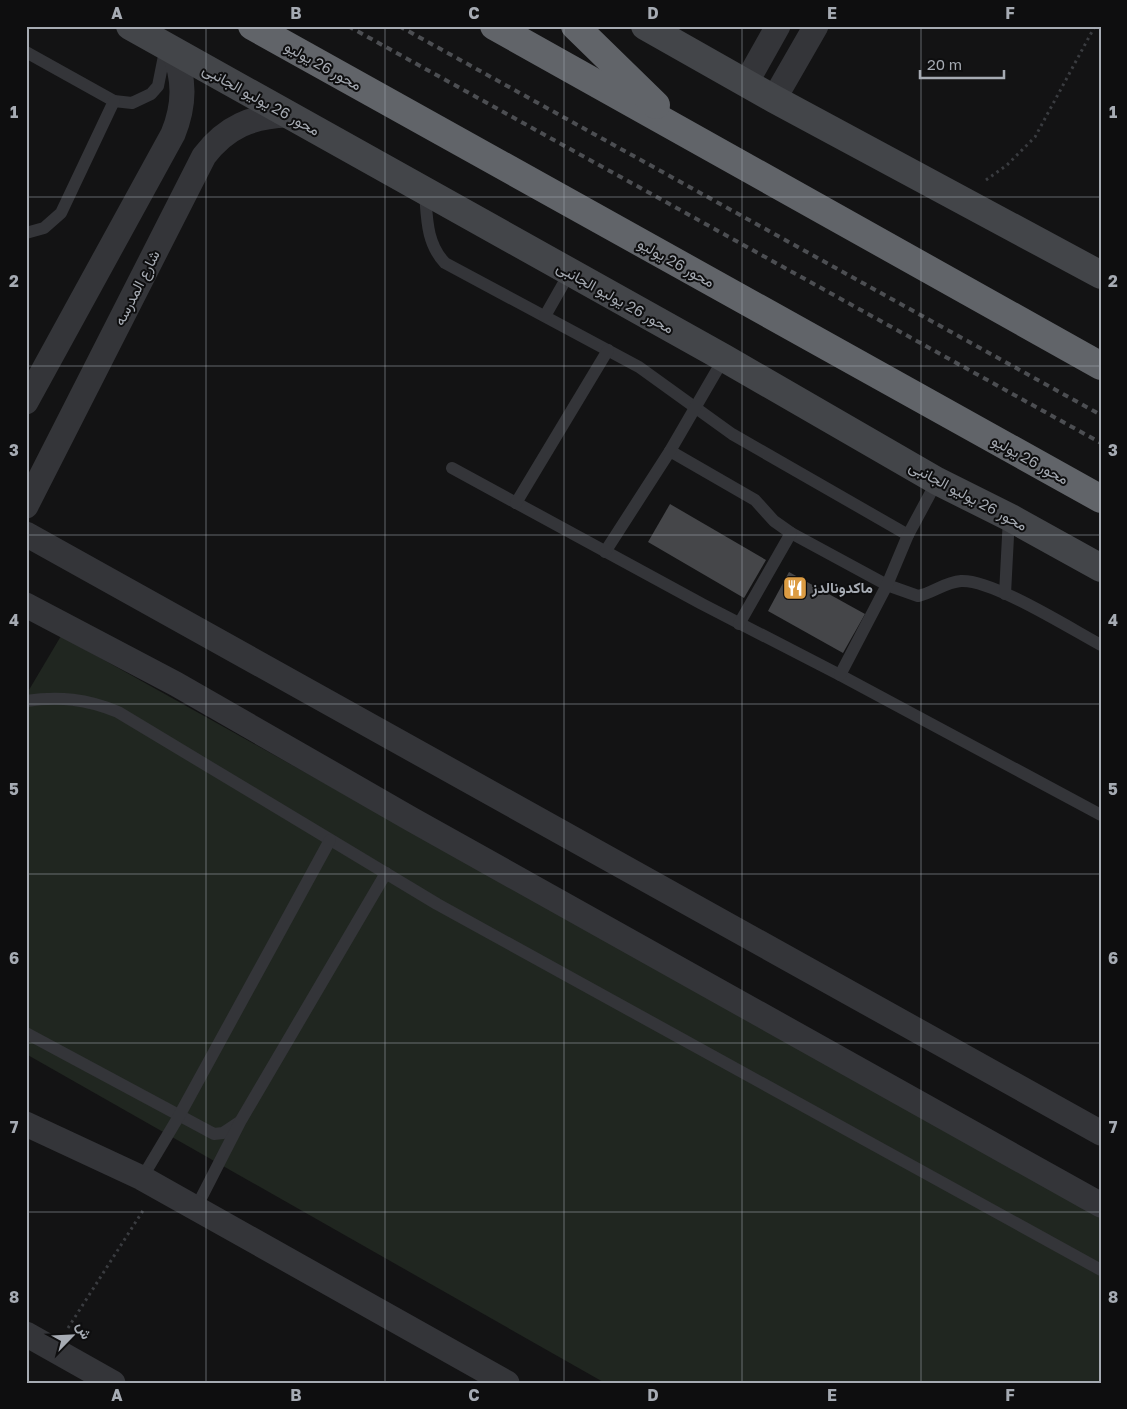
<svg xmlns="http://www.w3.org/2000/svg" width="1127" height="1409" viewBox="0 0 1127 1409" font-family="'Golos Text',Vazirmatn,sans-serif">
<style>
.green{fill:#202620}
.building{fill:#454649}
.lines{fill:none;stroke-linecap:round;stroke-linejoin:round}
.path{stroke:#3a3c40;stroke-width:3;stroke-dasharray:2.5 4;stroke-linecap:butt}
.lane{stroke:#343539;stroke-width:12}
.street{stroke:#343539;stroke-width:25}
.secondary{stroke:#434549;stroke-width:28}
.highway{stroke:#616469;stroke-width:28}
.rail{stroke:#4c4e52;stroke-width:4;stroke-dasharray:6 5;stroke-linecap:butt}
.grid{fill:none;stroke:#a6abb3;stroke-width:1;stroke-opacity:0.55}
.labels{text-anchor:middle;stroke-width:4;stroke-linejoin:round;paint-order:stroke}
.street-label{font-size:15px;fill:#a6abb3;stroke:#0e0e0f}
.poi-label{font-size:15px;font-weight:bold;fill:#a6abb3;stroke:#0e0e0f;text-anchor:start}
.neatline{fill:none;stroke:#a6abb3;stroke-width:2}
.grid-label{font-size:16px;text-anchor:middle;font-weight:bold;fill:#a6abb3}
</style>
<rect width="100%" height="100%" fill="#131314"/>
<path class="green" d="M61,636L1101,1217V1383H605L26,1054V695Z"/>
<g class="building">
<path d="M670,504L766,560L744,598L648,542Z"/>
<path d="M789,572L865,614L843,653L768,611Z"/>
</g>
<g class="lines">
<g class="path">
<path d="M986,180L1007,165L1035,137L1095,26"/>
<path d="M68,1328L144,1209"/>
</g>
<g class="lane">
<path d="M26,52L114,101L132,103L151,94L158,86L166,46"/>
<path d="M425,192C427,217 426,243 445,263L639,367L732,434L908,535"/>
<path d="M26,233L44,228L61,213L114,101"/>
<path d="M545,316L570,272"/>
<path d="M670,451L755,500L774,521L791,533L887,585L918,596C933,593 945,582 961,581C992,579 1071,629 1101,645"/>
<path d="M452,468L702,604L840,675L1101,815"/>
<path d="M516,503L608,350"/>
<path d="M605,552L670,451L724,358"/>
<path d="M1005,594L1009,517"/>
<path d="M739,624L791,533"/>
<path d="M840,675L887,585L908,535L937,481"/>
<path d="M26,701C59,696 87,699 118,712L437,904L1101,1270"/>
<path d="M26,1033L214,1134L223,1133L238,1123"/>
<path d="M142,1178L179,1116L330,840"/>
<path d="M196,1208L240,1122L386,873"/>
</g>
<g class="street">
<path d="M746,83L778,26"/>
<path d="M774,99L816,26"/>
<path d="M26,402L173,134C185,104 185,79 173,50"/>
<path d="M26,506L204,156C226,127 252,116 288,115"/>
<path d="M26,534L1101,1133"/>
<path d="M26,605L176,684L411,819L1101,1205"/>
<path d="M26,1124L142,1178L507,1383"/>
<path d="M26,1334L113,1383"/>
</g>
<g class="secondary">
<path d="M130,26L724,358L937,481L1009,517L1101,568"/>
<path d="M645,26L774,99L1101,275"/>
</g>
<g class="highway">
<path d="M252,26L1101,499"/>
<path d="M494,26L1101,366"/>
<path d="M575,26L656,105"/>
</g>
<g class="rail">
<path d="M348,26L1101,443"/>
<path d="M399,26L1101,415"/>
</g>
</g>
<path class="grid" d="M206,26V1383M385,26V1383M564,26V1383M742,26V1383M921,26V1383M26,197H1101M26,366H1101M26,535H1101M26,704H1101M26,874H1101M26,1043H1101M26,1212H1101"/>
<defs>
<symbol id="restaurant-square" viewBox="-11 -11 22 22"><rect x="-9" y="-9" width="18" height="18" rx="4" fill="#dc9c43" stroke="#0e0e0f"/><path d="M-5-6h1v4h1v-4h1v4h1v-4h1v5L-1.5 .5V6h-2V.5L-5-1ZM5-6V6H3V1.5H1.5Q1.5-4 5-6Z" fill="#fff"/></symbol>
</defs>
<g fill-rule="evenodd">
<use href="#restaurant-square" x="781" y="574" width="28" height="28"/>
</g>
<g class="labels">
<g class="street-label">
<text transform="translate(323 66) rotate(29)" y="5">محور 26 يوليو</text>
<text transform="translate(261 100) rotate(29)" y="5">محور 26 يوليو الجانبى</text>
<text transform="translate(676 263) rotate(29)" y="5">محور 26 يوليو</text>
<text transform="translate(137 288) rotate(-63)" y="5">شارع المدرسه</text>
<text transform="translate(615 298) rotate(29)" y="5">محور 26 يوليو الجانبى</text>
<text transform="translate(1030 460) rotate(29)" y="5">محور 26 يوليو</text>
<text transform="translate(968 496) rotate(28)" y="5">محور 26 يوليو الجانبى</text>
</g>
<g class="poi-label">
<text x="812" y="593">ماكدونالدز</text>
</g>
</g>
<rect width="1127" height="1409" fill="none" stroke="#0e0e0f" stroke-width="55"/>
<g transform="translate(72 1336) rotate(66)" stroke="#0e0e0f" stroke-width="4" paint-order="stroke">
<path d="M0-4L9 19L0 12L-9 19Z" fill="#a6abb3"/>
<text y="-8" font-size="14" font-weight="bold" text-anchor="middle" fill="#a6abb3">ش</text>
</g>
<path d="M920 70v8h84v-8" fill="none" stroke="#a6abb3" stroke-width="2.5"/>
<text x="927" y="70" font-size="15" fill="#a6abb3" stroke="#0e0e0f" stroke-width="4" paint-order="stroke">20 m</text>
<rect x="28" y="28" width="1072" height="1354" class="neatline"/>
<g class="grid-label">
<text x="117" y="19">A</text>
<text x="296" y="19">B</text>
<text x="474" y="19">C</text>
<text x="653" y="19">D</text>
<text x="832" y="19">E</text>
<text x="1010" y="19">F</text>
<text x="14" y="118">1</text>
<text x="1113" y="118">1</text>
<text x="14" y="287">2</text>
<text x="1113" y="287">2</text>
<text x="14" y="456">3</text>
<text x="1113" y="456">3</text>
<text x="14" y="626">4</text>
<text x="1113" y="626">4</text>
<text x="14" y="795">5</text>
<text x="1113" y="795">5</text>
<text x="14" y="964">6</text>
<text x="1113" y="964">6</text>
<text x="14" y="1133">7</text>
<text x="1113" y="1133">7</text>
<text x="14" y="1303">8</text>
<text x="1113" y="1303">8</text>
<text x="117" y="1401">A</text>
<text x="296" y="1401">B</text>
<text x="474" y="1401">C</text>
<text x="653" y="1401">D</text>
<text x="832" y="1401">E</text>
<text x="1010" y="1401">F</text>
</g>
</svg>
